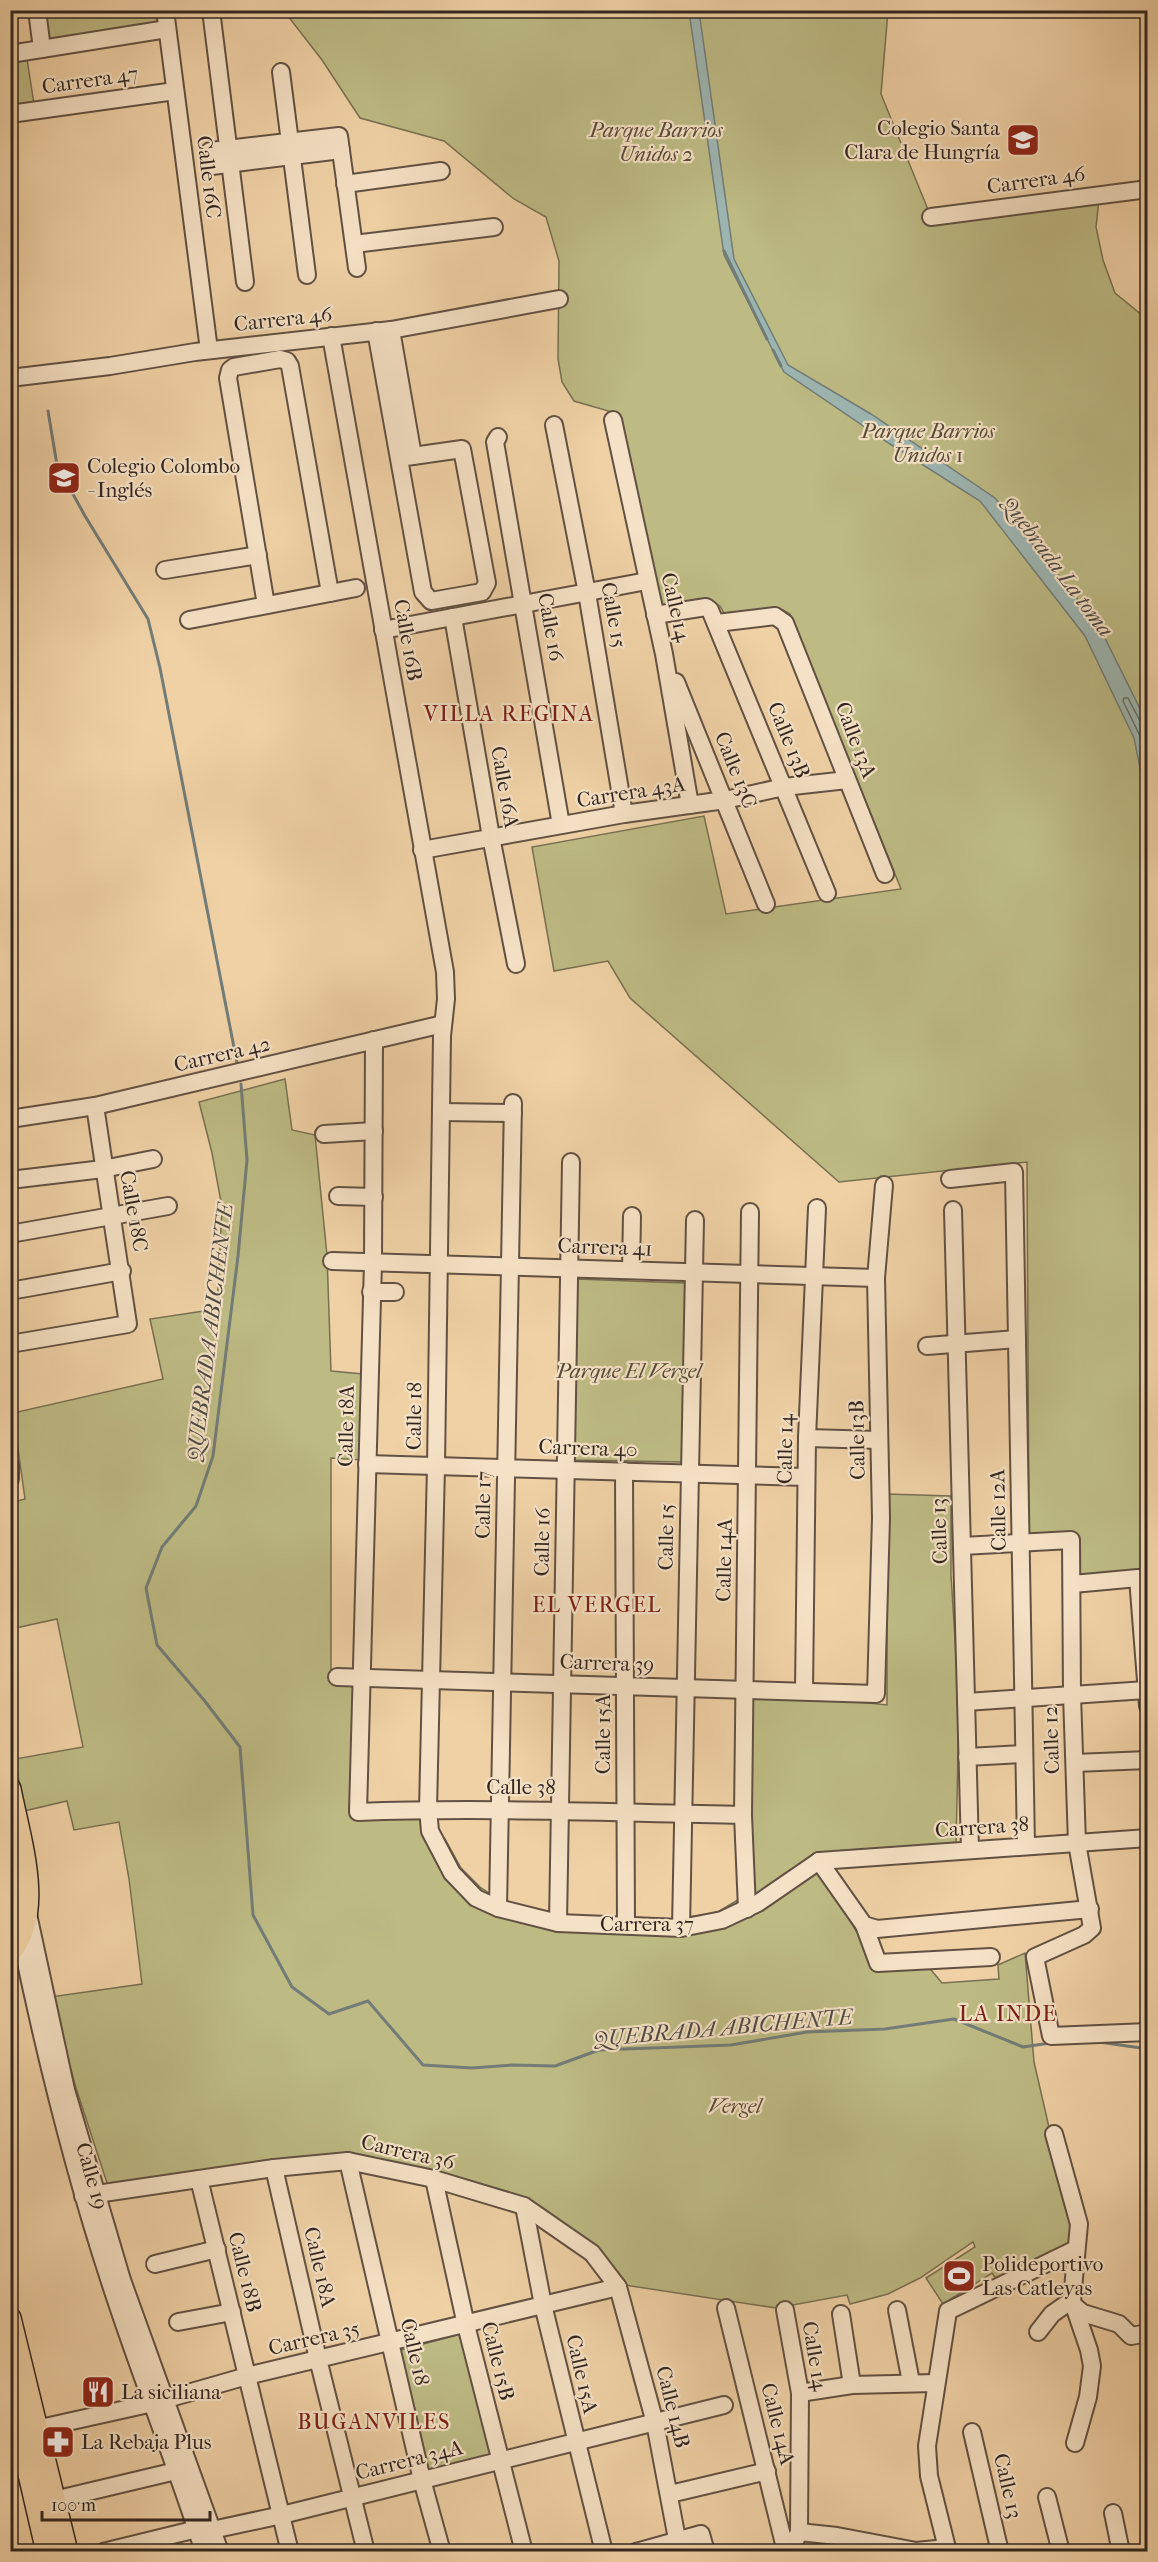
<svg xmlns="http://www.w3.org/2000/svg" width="1158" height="2562" viewBox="0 0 1158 2562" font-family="'IM FELL French Canon',serif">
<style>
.green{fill:#bdba84;stroke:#787052;stroke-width:1.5}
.water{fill:#9db5b1;stroke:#737c77;stroke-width:1.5}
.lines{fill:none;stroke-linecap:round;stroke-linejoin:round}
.shore{stroke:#686e68;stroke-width:1.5}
.stream{stroke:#737c77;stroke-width:3}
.minor-casing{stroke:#625142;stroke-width:20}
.major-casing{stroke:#332620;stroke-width:24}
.minor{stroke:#f5e1c5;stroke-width:16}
.major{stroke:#f0d1a6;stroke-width:21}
.labels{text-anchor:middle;stroke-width:4.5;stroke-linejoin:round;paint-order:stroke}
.street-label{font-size:21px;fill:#332620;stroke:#f5e1c5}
.poi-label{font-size:21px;fill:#332620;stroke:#f5e1c5;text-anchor:start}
.park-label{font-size:21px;font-style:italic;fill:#564b39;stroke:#f5e1c5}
.water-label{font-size:22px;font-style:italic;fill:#4e4a44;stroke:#f5e1c5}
.neighbourhood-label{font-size:22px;letter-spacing:1.5px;fill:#7a1f14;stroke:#f5e1c5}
</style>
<rect width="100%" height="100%" fill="#f0d1a6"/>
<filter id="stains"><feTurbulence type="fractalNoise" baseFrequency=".00333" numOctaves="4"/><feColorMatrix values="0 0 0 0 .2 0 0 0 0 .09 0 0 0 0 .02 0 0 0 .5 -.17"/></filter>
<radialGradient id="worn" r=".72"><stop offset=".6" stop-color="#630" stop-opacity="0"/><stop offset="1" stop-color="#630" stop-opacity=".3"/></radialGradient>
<g class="green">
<path d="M43,11H157L159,23L47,41Z"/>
<path d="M284,11H888L881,94L931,217L1099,199L1096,227L1103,260L1115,293L1148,320L1147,1646L1141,1571L1079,1576L1078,1535L1029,1537L1027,1162L839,1182L630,998L608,961L554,971L532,847L704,816L726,914L901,889L790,614L783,610L725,615L720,606L714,603L662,605L612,412L574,401L562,382L558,359L559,261L546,217L514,199L444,141L360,118L322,60Z"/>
<path d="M27,59L34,104L11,107L10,61Z"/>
<path d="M285,1079L292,1130L315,1135L327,1255L331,1371L363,1374L362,1460L331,1458V1681H358L355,1814L422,1816L445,1839L461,1868L480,1887L501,1901L556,1915L675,1919L716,1913L748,1894L749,1695L811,1697L887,1705V1494L951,1496V1575L959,1704L956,1846L811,1857L858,1934L873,1969L927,1965L942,1983L999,1979L998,1965L1025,1953L1034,2062L1076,2245L999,2283L992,2273L943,2304L926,2278L975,2247L973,2242L920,2278L888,2294L850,2304L847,2295L776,2308L618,2284L526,2199L430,2171L271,2161L108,2186L76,2088L50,1997L142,1984L129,1879L119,1822L74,1830L67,1801L24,1811L15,1759L83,1747L57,1619L11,1629L10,1503L25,1499L13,1413L163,1379L150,1319L217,1309L222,1207L212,1153L199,1102Z"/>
<path d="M576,1279L685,1283L682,1462L573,1460Z"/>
<path d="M461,2334L493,2459L426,2475L397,2351Z"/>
</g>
<path class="water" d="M689,11H699L734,259L788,365L871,414L995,498L1098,624L1147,723V803L1134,738L1085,636L980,501L890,444L784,372L724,255Z"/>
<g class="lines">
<path class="shore" d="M1148,724L1140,721L1128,698H1124L1123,701L1140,736L1148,773"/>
<g class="stream">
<path d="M724,251L767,339"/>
<path d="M773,350L781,366"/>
<path d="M48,411L57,465L85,516L148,619L160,668L238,1068"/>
<path d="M241,1084L247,1160L238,1256L213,1456L196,1506L162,1547L146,1588L157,1645L204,1700L240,1747L253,1915L292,1987L329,2014L368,2001L423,2065L472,2068L513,2065L555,2066L599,2050L731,2045L807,2032L885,2029L954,2019L1023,2047L1050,2043"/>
<path d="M1099,2042L1148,2049"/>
</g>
<defs>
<g id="minor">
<path d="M37,10L42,49"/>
<path d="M165,10L209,350"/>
<path d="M211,10L245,282"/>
<path d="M10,54L167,29"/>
<path d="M281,72L307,275"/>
<path d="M10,114L175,91"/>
<path d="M210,151L339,136L357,268"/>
<path d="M212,166L341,150"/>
<path d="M345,184L441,171"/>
<path d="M931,217L1148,189"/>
<path d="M354,244L494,227"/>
<path d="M391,330L413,456"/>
<path d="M376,331L423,592L431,601L482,592L487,583L462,449L399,458"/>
<path d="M331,336L445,972L446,999L442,1036L436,1466L428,1809L430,1831L452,1873L476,1898L498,1908L558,1923L681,1928L722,1920L758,1903L819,1861"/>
<path d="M10,378L110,366L195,352L391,330L559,299"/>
<path d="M613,420L664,654L690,805"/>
<path d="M554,425L587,593L624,814"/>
<path d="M498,437L495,442L561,825"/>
<path d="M165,570L258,555"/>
<path d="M266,605L228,378L230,370L234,367L280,359L287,361L290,366L330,593"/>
<path d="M655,615L706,607L710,610L827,893"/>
<path d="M453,617L491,837L516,964"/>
<path d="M189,620L356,588"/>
<path d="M717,623L775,616L785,623L885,874"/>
<path d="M383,630L647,581"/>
<path d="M676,682L766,904"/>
<path d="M422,850L624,814L725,800L784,787L847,780"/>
<path d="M374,1040L373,1262L358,1812C486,1807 614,1813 743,1815"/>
<path d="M441,1112L513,1113"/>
<path d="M10,1119L95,1106L443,1024"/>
<path d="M324,1134L374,1131"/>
<path d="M950,1179L1014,1172L1026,1846"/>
<path d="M10,1180L103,1169L153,1159"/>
<path d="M338,1196L374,1197"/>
<path d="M953,1210L970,1850"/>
<path d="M10,1234L168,1206"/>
<path d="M332,1261L876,1278"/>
<path d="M631,1270L632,1216"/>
<path d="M10,1291L122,1271"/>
<path d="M371,1292H395"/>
<path d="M10,1344L128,1324L95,1106"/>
<path d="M927,1346L1017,1339"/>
<path d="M807,1438L879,1440"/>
<path d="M367,1464L806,1477"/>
<path d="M10,1465V1479"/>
<path d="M624,1471L626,1925"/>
<path d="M962,1546L1071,1540L1072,1695L1077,1843L1092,1928L1084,1935L1035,1957L1051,2036L1148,2032"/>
<path d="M1073,1584L1138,1578L1148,1706"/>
<path d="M337,1677L876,1694L881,1518L876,1278L884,1185"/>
<path d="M804,1691L807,1438L817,1208"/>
<path d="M966,1702L1146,1690"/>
<path d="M967,1757L1024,1754"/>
<path d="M1075,1763L1148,1760"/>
<path d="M819,1861L1148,1838"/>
<path d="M819,1861L864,1925L877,1929L1090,1909"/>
<path d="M10,1875H14"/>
<path d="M498,1908L513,1103"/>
<path d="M747,1909L743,1815L750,1212"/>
<path d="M28,1914L66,2090L122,2280L220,2552"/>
<path d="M558,1923L571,1162"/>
<path d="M864,1925L878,1963L991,1957"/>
<path d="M681,1928L695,1220"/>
<path d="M21,1939C45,2055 73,2169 110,2282C139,2372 175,2461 204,2552"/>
<path d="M1054,2134L1079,2224L1072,2300L1089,2350L1092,2366L1088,2397L1075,2443"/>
<path d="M348,2161L422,2480L442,2552"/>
<path d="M274,2168L318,2359L366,2552"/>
<path d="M199,2179L290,2552"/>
<path d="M434,2179L466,2325L524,2552"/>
<path d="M83,2196L274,2168L348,2161L434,2179L524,2206L592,2253L618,2287L655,2423L677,2539"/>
<path d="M524,2206L543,2305L604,2552"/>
<path d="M155,2264L217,2249"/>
<path d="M1073,2305L1083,2313L1119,2324L1131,2336L1148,2333"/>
<path d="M726,2308L786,2552"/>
<path d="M897,2310L911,2382"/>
<path d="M841,2314L852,2385"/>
<path d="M178,2322L232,2312"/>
<path d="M1038,2332L1052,2314L1072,2300"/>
<path d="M800,2393L852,2385L935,2383"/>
<path d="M27,2431L153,2403L247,2376L618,2287"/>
<path d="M972,2432L1000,2552"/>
<path d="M670,2494L767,2471"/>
<path d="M1047,2497L1061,2552"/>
<path d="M54,2500L176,2471"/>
<path d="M1113,2513L1121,2552"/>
<path d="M799,2532L837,2536L916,2551L947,2548"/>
<path d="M784,2543L796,2539L799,2532L800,2393L785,2310"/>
<path d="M103,2552L197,2529L212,2530L282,2515L724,2405"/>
<path d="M636,2552L701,2534L706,2552"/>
<path d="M948,2552L929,2476L927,2446L948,2311L1076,2249"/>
</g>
<g id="major">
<path d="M10,1789C19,1837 45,1912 10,1952"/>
<path d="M10,2318L67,2552"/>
<path d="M10,2392L47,2552"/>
</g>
</defs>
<use href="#minor" class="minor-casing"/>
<use href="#major" class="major-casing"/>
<use href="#minor" class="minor"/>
<use href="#major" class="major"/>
</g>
<defs>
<symbol id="university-square" viewBox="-11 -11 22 22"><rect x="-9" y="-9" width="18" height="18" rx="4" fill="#8f2418" stroke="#f5e1c5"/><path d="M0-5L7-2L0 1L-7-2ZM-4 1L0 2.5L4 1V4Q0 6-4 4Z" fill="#fff"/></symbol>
<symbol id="stadium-square" viewBox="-11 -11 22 22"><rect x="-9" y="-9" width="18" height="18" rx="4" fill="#8f2418" stroke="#f5e1c5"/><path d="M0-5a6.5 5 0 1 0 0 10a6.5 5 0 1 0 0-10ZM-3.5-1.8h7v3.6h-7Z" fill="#fff"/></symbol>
<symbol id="restaurant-square" viewBox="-11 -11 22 22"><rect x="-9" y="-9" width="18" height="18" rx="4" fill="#8f2418" stroke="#f5e1c5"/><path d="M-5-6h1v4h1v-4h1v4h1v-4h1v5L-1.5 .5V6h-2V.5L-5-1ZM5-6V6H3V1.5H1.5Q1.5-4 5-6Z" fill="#fff"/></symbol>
<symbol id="pharmacy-square" viewBox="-11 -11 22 22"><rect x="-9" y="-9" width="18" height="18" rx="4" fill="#8f2418" stroke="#f5e1c5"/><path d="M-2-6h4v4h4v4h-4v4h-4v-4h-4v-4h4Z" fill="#fff"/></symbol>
</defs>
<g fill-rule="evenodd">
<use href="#university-square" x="1004" y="121" width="38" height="38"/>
<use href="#university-square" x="45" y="459" width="38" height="38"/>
<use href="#stadium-square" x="940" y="2257" width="38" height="38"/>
<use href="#restaurant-square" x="79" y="2373" width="38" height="38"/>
<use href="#pharmacy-square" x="39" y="2423" width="38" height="38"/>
</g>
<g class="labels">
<g class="street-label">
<text transform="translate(90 80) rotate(-8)" y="7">Carrera 47</text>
<text transform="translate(209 177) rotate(83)" y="7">Calle 16C</text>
<text transform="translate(1036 180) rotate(-8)" y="7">Carrera 46</text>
<text transform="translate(283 319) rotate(-6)" y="7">Carrera 46</text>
<text transform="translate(676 607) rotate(77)" y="7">Calle 14</text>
<text transform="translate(614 615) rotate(80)" y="7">Calle 15</text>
<text transform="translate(551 627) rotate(80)" y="7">Calle 16</text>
<text transform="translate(408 640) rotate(80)" y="7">Calle 16B</text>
<text transform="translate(789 740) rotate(68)" y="7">Calle 13B</text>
<text transform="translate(856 740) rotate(69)" y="7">Calle 13A</text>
<text transform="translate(736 770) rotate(68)" y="7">Calle 13C</text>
<text transform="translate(505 787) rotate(80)" y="7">Calle 16A</text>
<text transform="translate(631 792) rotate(-9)" y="7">Carrera 43A</text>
<text transform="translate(222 1054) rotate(-13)" y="7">Carrera 42</text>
<text transform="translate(134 1211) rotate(80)" y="7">Calle 18C</text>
<text transform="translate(605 1247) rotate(2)" y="7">Carrera 41</text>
<text transform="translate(414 1416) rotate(-89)" y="7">Calle 18</text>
<text transform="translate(346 1426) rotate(-89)" y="7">Calle 18A</text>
<text transform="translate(857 1440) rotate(-91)" y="7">Calle 13B</text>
<text transform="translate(588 1448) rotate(2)" y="7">Carrera 40</text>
<text transform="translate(785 1449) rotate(-89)" y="7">Calle 14</text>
<text transform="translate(483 1505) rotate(-89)" y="7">Calle 17</text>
<text transform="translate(998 1510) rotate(-91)" y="7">Calle 12A</text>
<text transform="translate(939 1531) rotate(-92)" y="7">Calle 13</text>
<text transform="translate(666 1537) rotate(-89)" y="7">Calle 15</text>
<text transform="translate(542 1542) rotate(-89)" y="7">Calle 16</text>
<text transform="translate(724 1560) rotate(-89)" y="7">Calle 14A</text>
<text transform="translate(607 1663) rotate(2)" y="7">Carrera 39</text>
<text transform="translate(603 1734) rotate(-90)" y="7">Calle 15A</text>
<text transform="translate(1051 1740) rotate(-92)" y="7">Calle 12</text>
<text x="521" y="1794">Calle 38</text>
<text transform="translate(982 1827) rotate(-4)" y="7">Carrera 38</text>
<text x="647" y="1931">Carrera 37</text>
<text transform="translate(408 2152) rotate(13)" y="7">Carrera 36</text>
<text transform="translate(92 2176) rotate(74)" y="7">Calle 19</text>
<text transform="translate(320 2267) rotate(77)" y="7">Calle 18A</text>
<text transform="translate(245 2272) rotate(76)" y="7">Calle 18B</text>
<text transform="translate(314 2338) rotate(-13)" y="7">Carrera 35</text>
<text transform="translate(415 2352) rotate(77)" y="7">Calle 18</text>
<text transform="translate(815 2356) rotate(81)" y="7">Calle 14</text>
<text transform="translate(498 2361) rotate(76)" y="7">Calle 15B</text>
<text transform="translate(582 2374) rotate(77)" y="7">Calle 15A</text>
<text transform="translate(673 2407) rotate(76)" y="7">Calle 14B</text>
<text transform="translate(778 2424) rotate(76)" y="7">Calle 14A</text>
<text transform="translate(409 2460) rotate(-14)" y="7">Carrera 34A</text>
<text transform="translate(1008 2486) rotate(77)" y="7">Calle 13</text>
</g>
<g class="poi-label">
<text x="1000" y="135" text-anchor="end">Colegio Santa<tspan x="1000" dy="24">Clara de Hungría</tspan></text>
<text x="87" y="473">Colegio Colombo<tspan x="87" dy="24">- Inglés</tspan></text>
<text x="982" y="2271">Polideportivo<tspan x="982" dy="24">Las Catleyas</tspan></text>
<text x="121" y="2399">La siciliana</text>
<text x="81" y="2449">La Rebaja Plus</text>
</g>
<g class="park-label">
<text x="656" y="137">Parque Barrios<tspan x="656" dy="24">Unidos 2</tspan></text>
<text x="928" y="438">Parque Barrios<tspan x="928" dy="24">Unidos 1</tspan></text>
<text x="629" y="1378">Parque El Vergel</text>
<text x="735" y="2113">Vergel</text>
</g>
<g class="water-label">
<text transform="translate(1058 566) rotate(53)" y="8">Quebrada La toma</text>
<text transform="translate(209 1332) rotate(-83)" y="8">QUEBRADA ABICHENTE</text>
<text transform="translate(723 2027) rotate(-5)" y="8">QUEBRADA ABICHENTE</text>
</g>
<g class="neighbourhood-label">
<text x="509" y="721">VILLA REGINA</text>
<text x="597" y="1612">EL VERGEL</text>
<text x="1008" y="2021">LA INDE</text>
<text x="374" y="2429">BUGANVILES</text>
</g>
</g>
<rect width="1158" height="2562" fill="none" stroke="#f0d1a6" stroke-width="36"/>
<rect x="12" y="12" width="1134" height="2538" fill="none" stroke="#332620" stroke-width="3"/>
<rect x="18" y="18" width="1122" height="2526" fill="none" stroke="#332620" stroke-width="1.5"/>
<path d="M42 2511v9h168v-9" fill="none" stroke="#332620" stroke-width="3"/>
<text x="51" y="2511" font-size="18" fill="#332620" stroke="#f5e1c5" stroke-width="4.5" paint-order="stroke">100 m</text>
<rect width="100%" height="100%" filter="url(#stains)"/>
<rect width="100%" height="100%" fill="url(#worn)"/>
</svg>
